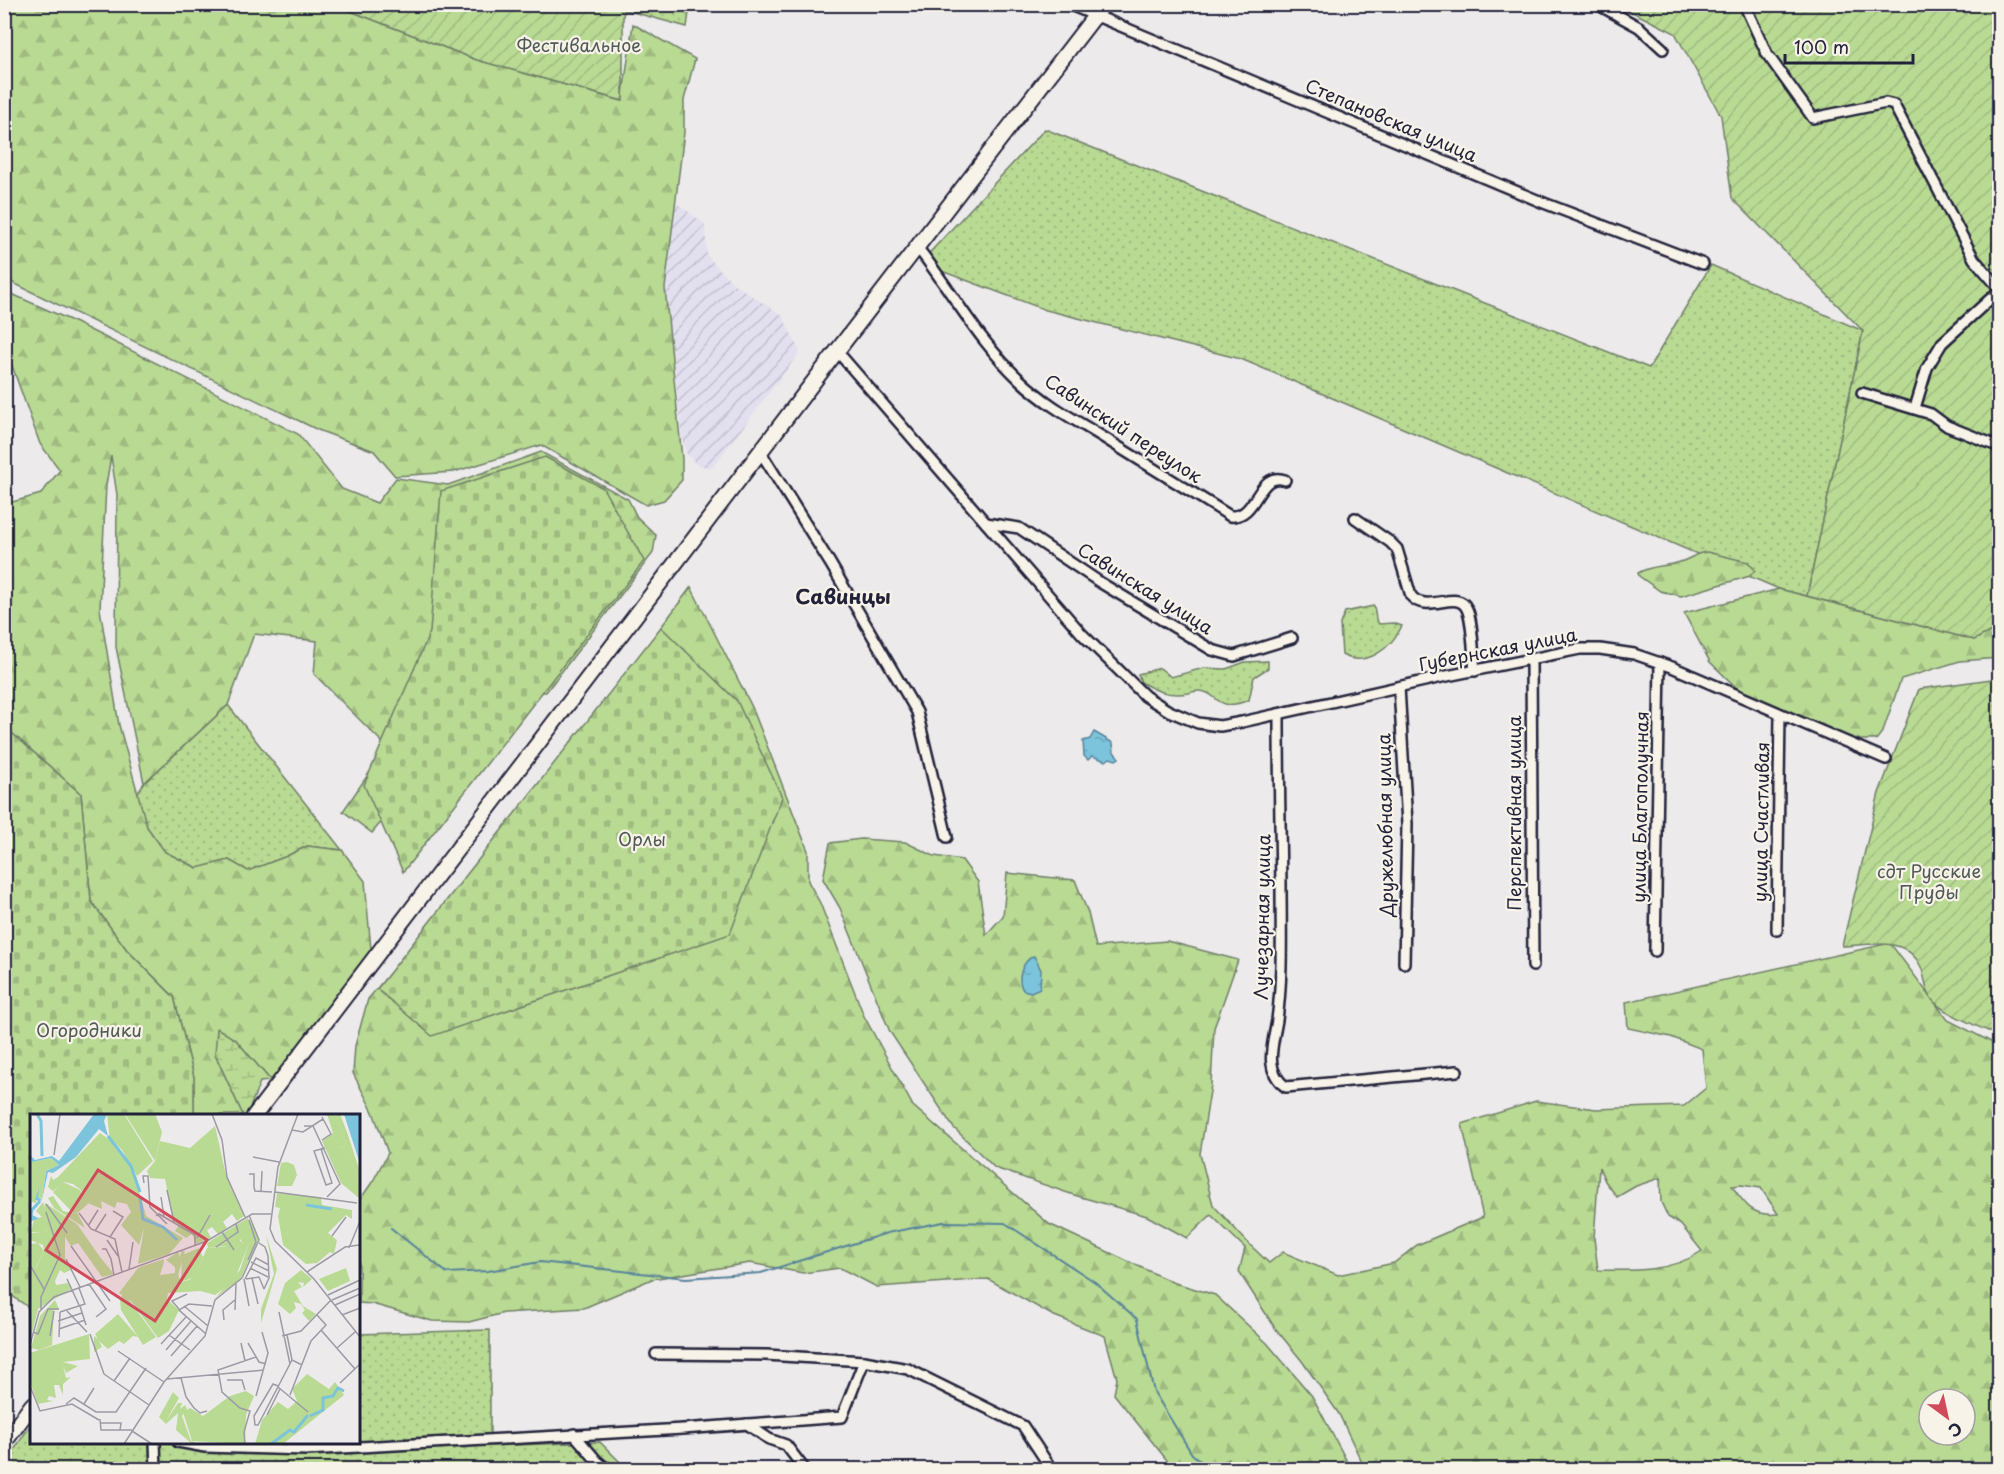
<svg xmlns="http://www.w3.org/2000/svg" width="2004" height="1474" viewBox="0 0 2004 1474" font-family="'Playpen Sans',sans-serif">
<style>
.industrial{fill:url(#industrial-furrows)}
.grass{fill:url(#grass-dots);stroke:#6e7e67;stroke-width:1.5}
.forest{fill:url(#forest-firs);stroke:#6e7e67;stroke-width:1.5;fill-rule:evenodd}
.wetland{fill:url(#wetland-marsh);stroke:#6e7e67;stroke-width:1.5}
.cemetery{fill:url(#cemetery-stones);stroke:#6e7e67;stroke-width:1.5}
.garden{fill:url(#garden-furrows);stroke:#6e7e67;stroke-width:1.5}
.water{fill:url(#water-ripples);stroke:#57839b;stroke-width:1.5}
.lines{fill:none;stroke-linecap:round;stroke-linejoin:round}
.stream{stroke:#57839b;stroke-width:2}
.street-casing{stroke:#22223b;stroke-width:14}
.secondary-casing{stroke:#22223b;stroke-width:18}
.street{stroke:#f7f3e8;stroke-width:9}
.secondary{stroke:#f7f3e8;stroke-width:14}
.labels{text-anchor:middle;stroke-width:4.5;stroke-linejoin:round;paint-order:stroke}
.park-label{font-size:18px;fill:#4f5955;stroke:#f7f3e8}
.street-label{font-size:18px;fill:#22223b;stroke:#f7f3e8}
.neighbourhood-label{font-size:20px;font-weight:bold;fill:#22223b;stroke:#f7f3e8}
.inset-river{fill:none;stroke:#7bc4db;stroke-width:3}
.inset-road{fill:none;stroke:#9c9aa5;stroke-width:1.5}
.view{fill:#d1495b;fill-opacity:0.15;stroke:#d1495b;stroke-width:3}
.inset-edge{fill:none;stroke:#22223b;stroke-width:3}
</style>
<defs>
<pattern id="industrial-furrows" width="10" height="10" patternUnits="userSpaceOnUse" patternTransform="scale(1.5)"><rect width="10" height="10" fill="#e2dfef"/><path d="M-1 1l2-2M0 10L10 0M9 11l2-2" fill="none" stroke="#c2bfce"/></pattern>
<pattern id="grass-dots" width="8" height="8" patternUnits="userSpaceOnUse" patternTransform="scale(1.5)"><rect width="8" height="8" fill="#b9da93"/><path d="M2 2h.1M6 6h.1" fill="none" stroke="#9fbb80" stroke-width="1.8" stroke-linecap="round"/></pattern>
<pattern id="forest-firs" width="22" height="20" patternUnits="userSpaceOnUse" patternTransform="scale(1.5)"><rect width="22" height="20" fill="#b9da93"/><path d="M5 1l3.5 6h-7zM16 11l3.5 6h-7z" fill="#9fbb80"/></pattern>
<pattern id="wetland-marsh" width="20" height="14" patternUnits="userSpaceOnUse" patternTransform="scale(1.5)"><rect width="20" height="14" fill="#b9da93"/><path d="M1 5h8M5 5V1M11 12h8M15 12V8" fill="none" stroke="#9fbb80"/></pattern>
<pattern id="cemetery-stones" width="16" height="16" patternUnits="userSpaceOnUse" patternTransform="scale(1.5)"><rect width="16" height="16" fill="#b9da93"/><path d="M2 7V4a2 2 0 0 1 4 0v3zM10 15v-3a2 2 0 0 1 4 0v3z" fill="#9fbb80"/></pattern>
<pattern id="garden-furrows" width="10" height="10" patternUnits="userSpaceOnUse" patternTransform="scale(1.5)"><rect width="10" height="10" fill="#b9da93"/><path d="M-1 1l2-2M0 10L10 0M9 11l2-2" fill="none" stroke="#9fbb80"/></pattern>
<pattern id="water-ripples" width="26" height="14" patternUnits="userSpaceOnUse" patternTransform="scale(1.5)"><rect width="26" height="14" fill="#7bc4db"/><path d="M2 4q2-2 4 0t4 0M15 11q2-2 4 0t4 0" fill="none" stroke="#6aa8bd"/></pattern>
</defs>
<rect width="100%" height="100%" fill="#edeaeb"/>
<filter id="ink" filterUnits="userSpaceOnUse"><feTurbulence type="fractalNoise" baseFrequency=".0167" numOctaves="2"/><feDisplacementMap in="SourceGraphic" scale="12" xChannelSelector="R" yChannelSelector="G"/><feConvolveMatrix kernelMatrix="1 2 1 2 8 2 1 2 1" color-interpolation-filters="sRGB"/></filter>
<g filter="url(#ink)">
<path class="industrial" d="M671,199L705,224L707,256L734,284L782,315L800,352L712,468L698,465L687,455L682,438L663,266Z"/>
<g class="grass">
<path d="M627,5H690L687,27L625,10Z"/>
<path d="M1045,129L1649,368L1711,265L1863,331L1807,596L1779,589L1241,359L1046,310L920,263Z"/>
<path d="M1374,606L1376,619L1379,624L1393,623L1402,626C1391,648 1367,668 1342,655L1340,624L1345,612Z"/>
<path d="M1268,661V668L1254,677L1249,700C1213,714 1220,691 1198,691C1195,691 1192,692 1189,693C1170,696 1157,692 1141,682L1138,674L1160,668L1171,677L1204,668L1226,669L1245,662Z"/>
<path d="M228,705L342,850L307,846L287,856L248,871L229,860L198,868L165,852L147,827L137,794L144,783Z"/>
<path d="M490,1330V1446L600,1442L627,1469L5,1470V1464L31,1424L32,1442H358L359,1334Z"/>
</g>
<g class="forest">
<path d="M4,5H335L477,60L622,101L633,24L695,59L684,100V132L665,288L682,459V480L664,500L646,505L541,445L454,472L395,476L374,451L318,430L5,279Z"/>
<path d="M5,291L70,320L298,434L342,489L377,503L396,478L448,485L541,452L628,499L637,517L656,535L653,553L546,692L461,694L419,777L372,833L343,811L387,747L314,674L317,641L254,634L228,705L144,783L116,647L117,495L111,456L106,485L100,609L119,725L147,827L165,852L197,868L229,860L248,871L287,856L307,846L342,850L365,881L371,950L295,1054L271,1081L236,1040L215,1054L243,1115H194V1077L174,997L127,950L91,901L81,794L5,727V504L41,494L60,470L40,444L5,346Z"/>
<path d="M1707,552L1748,562L1755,570L1750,576L1681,596L1660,591L1639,576L1638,573C1651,565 1665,567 1680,562C1691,559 1695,553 1707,552Z"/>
<path d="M691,587L752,707L808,851V881L820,903L864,1016L913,1106L1049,1224L1172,1282L1215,1295L1267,1343L1312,1396L1351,1469H1243L1229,1459L1207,1469H1174L1114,1394L1117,1379L1105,1336L1052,1315L988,1279L877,1287L840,1268L803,1273L750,1263L652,1279L584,1308L504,1313L469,1322L432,1321L372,1304L359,1303V1201L373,1181L388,1153L373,1112L353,1073L355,1046L368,999L389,974L423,946Z"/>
<path d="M1779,589L1974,640L1999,627V658L1960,661L1901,679L1883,731L1876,740H1861L1830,731L1739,690L1710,662L1684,613Z"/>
<path d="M861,839L905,842L934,856L962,860L978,882L986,935L1003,916L1007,873L1075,880L1088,913L1096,947L1167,941L1238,960L1214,1028L1211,1085L1200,1154L1213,1205L1250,1245L1269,1263L1283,1252L1338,1275L1394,1263L1417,1245L1483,1217L1462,1124L1536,1101L1596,1109L1684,1106L1706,1088L1702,1049L1671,1037L1628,1028L1626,1002L1890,943L1948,1020L1999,1046V1469H1365L1339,1414L1302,1361L1275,1328L1239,1272L1245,1248L1211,1215L1187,1238L1147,1216L1074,1195L995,1168L953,1127L890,1032L840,908L823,879L830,843ZM1599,1167L1605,1181L1617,1197L1636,1186L1660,1178L1661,1202L1668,1217L1681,1225L1702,1251C1672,1272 1633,1271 1598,1270L1594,1238ZM1741,1185L1761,1188L1778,1214C1753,1217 1745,1205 1732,1186ZM1929,1399H1965V1435H1929Z"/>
</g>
<path class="wetland" d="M217,1028L236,1040L271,1081L260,1082L247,1115H243L215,1054Z"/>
<g class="cemetery">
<path d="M545,457L603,488L644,561L403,872L364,785L430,632L441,491Z"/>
<path d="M661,627L737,701L782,797L730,934L432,1036L377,989Z"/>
<path d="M5,727L81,794L91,901L127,950L174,997L194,1077V1115L32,1116L31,1309L4,1290Z"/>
</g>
<g class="garden">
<path d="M335,5H627L623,15V101L477,60Z"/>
<path d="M1618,5H1999V627L1974,640L1807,596L1863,331L1732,198L1721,116L1675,33Z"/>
<path d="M1999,678H2000L1999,1036C1983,1028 1940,1013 1931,998C1925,989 1925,976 1921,967C1906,935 1871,945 1842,946L1879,793L1919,689Z"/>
</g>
<g class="water">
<path d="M1094,732L1113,743L1114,752L1119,758L1116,760L1110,758L1106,761L1092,756L1088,760L1084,756L1083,741L1090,739Z"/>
<path d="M1034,956L1041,970L1040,988L1031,992L1023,990C1016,979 1022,961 1034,956Z"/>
</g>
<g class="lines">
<path class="stream" d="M391,1228L447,1273L488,1271L540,1262L686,1278L761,1273L887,1233L943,1222L1005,1223L1095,1282L1137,1319L1154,1392L1192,1454L1211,1470"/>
<defs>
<g id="street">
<path d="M1068,4L1544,203L1703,264"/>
<path d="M1597,4L1639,27L1663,49"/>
<path d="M1744,4L1767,54L1813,118L1886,103L1894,105L1974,259L2000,289"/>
<path d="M917,247C952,291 978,341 1020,380C1045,404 1077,421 1106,439C1147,465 1189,490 1230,516C1258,519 1257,470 1285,480"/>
<path d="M837,351L1082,634L1145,696L1169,711L1198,723L1220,726L1242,722L1442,677L1580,649H1600L1634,654L1672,667L1886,759"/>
<path d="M1862,393L1931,414L1947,426L2000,447"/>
<path d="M1915,408L1927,368L1942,343L2000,290"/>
<path d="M760,451L830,563L917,712L947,837"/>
<path d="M1355,518L1390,542L1397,549L1411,596C1427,615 1458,588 1467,609C1473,621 1473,655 1475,671"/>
<path d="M986,523L1019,528L1101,583L1212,650L1234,656L1292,638"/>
<path d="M1531,659L1533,966"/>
<path d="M1399,687L1407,824L1404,963"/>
<path d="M1279,714C1279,770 1280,827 1281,883C1281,929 1283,975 1277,1020C1273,1045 1263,1070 1286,1087L1457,1071"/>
<path d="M1777,930L1780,714"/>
<path d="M1655,951L1660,663"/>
<path d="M656,1354L766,1355L864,1361L908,1369L1023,1426L1052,1470"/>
<path d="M747,1424L769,1439L786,1445L805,1470"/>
<path d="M574,1434L597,1461L608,1470"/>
<path d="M155,1442L156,1470"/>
<path d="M178,1442L205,1447L306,1450L683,1429L842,1417L864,1361"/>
</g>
<g id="secondary">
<path d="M254,1116L837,351L1104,4"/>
<path d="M4,1443L32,1405"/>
</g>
</defs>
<use href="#street" class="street-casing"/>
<use href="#secondary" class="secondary-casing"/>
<use href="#street" class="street"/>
<use href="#secondary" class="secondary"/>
</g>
</g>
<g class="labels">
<g class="park-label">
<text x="579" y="52">Фестивальное</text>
<text x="642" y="846">Орлы</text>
<text x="1929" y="878">сдт Русские<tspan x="1929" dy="21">Пруды</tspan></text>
<text x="89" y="1037">Огородники</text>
</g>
<g class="street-label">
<text transform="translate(1391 121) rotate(23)" y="6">Степановская улица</text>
<text transform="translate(1123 429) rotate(33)" y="6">Савинский переулок</text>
<text transform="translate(1145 589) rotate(32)" y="6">Савинская улица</text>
<text transform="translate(1498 650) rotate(-11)" y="6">Губернская улица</text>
<text transform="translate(1641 807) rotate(-89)" y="6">улица Благополучная</text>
<text transform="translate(1515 813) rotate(-90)" y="6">Перспективная улица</text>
<text transform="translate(1762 822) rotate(-89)" y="6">улица Счастливая</text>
<text transform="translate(1386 825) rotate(-91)" y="6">Дружелюбная улица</text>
<text transform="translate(1263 917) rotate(-89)" y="6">Лучезарная улица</text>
</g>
<g class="neighbourhood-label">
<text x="843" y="604">Савинцы</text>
</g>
</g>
<g transform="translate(30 1114)">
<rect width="330" height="330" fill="#edeaeb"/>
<path d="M185,12L196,61L214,102L207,107L202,100L193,108L197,114L188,120L182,113L177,116L181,124L166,130L162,120L156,124L145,117L149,111L143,107L135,65L120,64L117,57L125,47L130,27L160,34ZM0,44L2,48L21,44L29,51L16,57L12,85L8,83V74L6,89L0,87ZM222,109L229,124L210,166L186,183L210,156L219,129L213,130L210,124ZM47,110L70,143L84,160L72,163L48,129L41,132L35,123Z" fill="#b9da93"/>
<path d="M77,0H94L123,47L107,62L92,36L84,28H81L103,56L116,102L153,124L140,139L108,150L114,114L109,131L91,111L101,98L97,90L87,88L85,94L71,87L72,95L55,88L51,76L43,70L34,68L23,77L18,73L21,62L23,66L28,63L70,19L80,26ZM95,0H125L132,18L125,47ZM306,0H310L318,21L330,58V72L319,40L310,34L316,31ZM23,82L33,97L48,100L55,114L24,94L18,84ZM13,88L20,111L15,119L1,118L4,105L12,103L6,97ZM236,121L247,155L231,209V195L244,160ZM207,123L213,130L220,127L204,167L185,181L170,177L138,179L136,190L139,187L149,196L139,217L128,224L101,187L89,179L108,154L134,148L130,161L145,159V153L136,146L148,138L150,143L151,137H155L148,161L151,168L159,166L165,162L177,134L202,132L201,126ZM8,129L14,137L5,155L0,150V130ZM271,156L282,165L273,173L274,169L268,168L272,173L264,177L273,192L286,200L279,207L272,199L275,196L271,190L264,188L266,194L260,200L248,190L255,169ZM88,200L108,223L103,222L94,230L89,227L78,235L69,227L72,233L64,238V222L68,225L65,220ZM59,220L60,245L33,248L48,252L36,259L33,252L36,264L41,263L33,270V281L29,271H24L26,284L19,282L17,286L23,287L8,290L0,268V239ZM143,278L149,284L136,307L148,289H152L150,295L155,291L157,295L152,302L161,327L170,330H162L146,316L148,299L136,310L129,303Z" fill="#b9da93"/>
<path d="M257,48L264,51L267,61L262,72H247L251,49ZM118,130L138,135L139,140L111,149L110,136ZM169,134L173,143L165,163L151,168L152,141ZM134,145L133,151L118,164L111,163L110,153Z" fill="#b9da93"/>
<path d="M247,79L291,83L292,91L322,96V105L316,101L298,119L307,126L304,140L300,138L287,149L276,150L253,131L248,102L250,94L245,93ZM316,154L320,167L298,177L289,165Z" fill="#b9da93"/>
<path d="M297,0L307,2L316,31L310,34L318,36L330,72V85L311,69L292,27L303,19ZM33,68L50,76L58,90L45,101L23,78ZM15,89L47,110L35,123V146L41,156L34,159L30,156L25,167L26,171L38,169L41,175L8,195L0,227V150L6,154L14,137L13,131L0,126V111L1,119L16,118L19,111L14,100ZM218,104L221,110L210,126H201L206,134L203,139L195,132L178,134L177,129ZM94,179L126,223L113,231L91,196L90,185ZM25,186L29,195L24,196L22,231L9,236L1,234L10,202ZM277,260L299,275L305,268L314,281L253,330H225L232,306L248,288L258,295L267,287L262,275ZM216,277L224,282L216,301L215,330L162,327L153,298L160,294L173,302L200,282Z" fill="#b9da93"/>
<path d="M64,0H77L74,7L78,22L69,15L46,43L23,59L18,58L12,86L10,87L5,86L9,73L8,83L12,86L16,57L29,51L21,44L2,48L0,41L5,46L22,42L29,47ZM314,0H329L330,4V50Z" fill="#7bc4db"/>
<path class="inset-river" d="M7,0L11,7L12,42M78,22L101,52L110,78M110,83L113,105L133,113L147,126M276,91L302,95M0,106L5,104L1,102L2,96L10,87M280,302L293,296V284L303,282L308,274L314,277M241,330L260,316L264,318L278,301"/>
<path class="inset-road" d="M182,0L192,26L197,63L215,103M268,0L248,53L240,115L245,127L284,165L330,223M292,3L301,20L292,26M274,12H283L310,70L297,83M262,16L273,18L293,5M291,35L302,69L296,71L284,37L291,35L295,34M24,41L30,0M223,43L249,48M219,60H224V73M114,69L113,62H118L120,93L137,110M224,73L225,77L242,78M137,76L144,108M231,77L232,57M245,78L327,89M131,83L134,103M16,90L37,119M49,99L61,115L85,125L92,158M126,102L129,100L165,121V132M58,112L68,96M65,117L76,100M192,118L204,136M302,122L316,103M80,123L93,103L83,97M167,124L180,101M77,126L88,142M229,129L235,133L238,142L239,164L234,175M41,132L80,187M186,133L208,118L206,110M319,134L330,107M72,135H76L81,145L84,161M36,145L50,173M218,146L226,128L219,106M221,148L239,157M0,151L14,175M220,154L238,163M99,155L103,128M277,158L315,133L329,131M222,164L228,190M37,165L49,191M214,165L219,192M215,165L226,144L239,151M216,165L229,163L234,175M59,170L76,195L66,203M298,181L330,166M302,186L330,174M305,191L330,180M50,192L56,211M154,192L178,212M149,195L142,187L157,180M11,196V183L30,141L16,98M205,196L206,170M37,197L57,218M30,198L55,190L49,174M249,198L260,250M312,201L330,194M194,206L193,196L206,185M28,207L52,199M29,215L55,206M291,216L325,255M3,218L8,220L18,195H29M60,220L74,260M176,220L149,196L159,190L182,192M139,221L160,236M257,221L262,246L272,251M20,222L24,197M252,222L271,217L301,186M29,223L30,198M211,229L215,247M218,229L229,248L236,250M131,230L156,203M0,231L9,198L24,183L177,127L222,100H241M307,234L325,218M136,236L161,207M88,237L134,268M141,242L167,212M74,260L119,291M151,264L156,283L164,294L170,299L177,297M137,265L234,256M197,266H212L215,276M84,267L100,244M310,269L330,250M0,272L10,297L42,290L69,306M248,272L243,270L224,302L225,311H228L262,246M248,273L278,298M260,281L281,227L296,211L287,201M226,282L238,239L232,218M36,290L44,284L66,298H86L116,254M54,290L64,274M237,301L250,275M70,305L71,316H102M70,309H91L90,316M102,317L122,330M94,330L134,268L175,222L185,186L212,164L229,126L219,101M215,330L214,318L220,297L210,294L192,278L188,256L226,243"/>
<path class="view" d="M68,56L177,126L125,207L16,136Z"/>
<rect width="330" height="330" class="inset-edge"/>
</g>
<rect width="2004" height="1474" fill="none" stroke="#f7f3e8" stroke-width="24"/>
<rect x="12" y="12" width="1980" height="1450" fill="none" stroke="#22223b" stroke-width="2" filter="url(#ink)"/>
<g transform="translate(1947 1417) rotate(147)"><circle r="28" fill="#f7f3e8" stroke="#a29fa3" stroke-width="1.5"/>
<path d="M0-4.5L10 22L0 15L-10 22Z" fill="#d1495b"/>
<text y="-9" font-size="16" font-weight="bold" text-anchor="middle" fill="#22223b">С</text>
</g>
<path d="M1785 54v9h128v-9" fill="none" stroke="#22223b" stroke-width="3"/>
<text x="1794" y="54" font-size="18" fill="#22223b" stroke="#f7f3e8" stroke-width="4.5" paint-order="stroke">100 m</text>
</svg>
